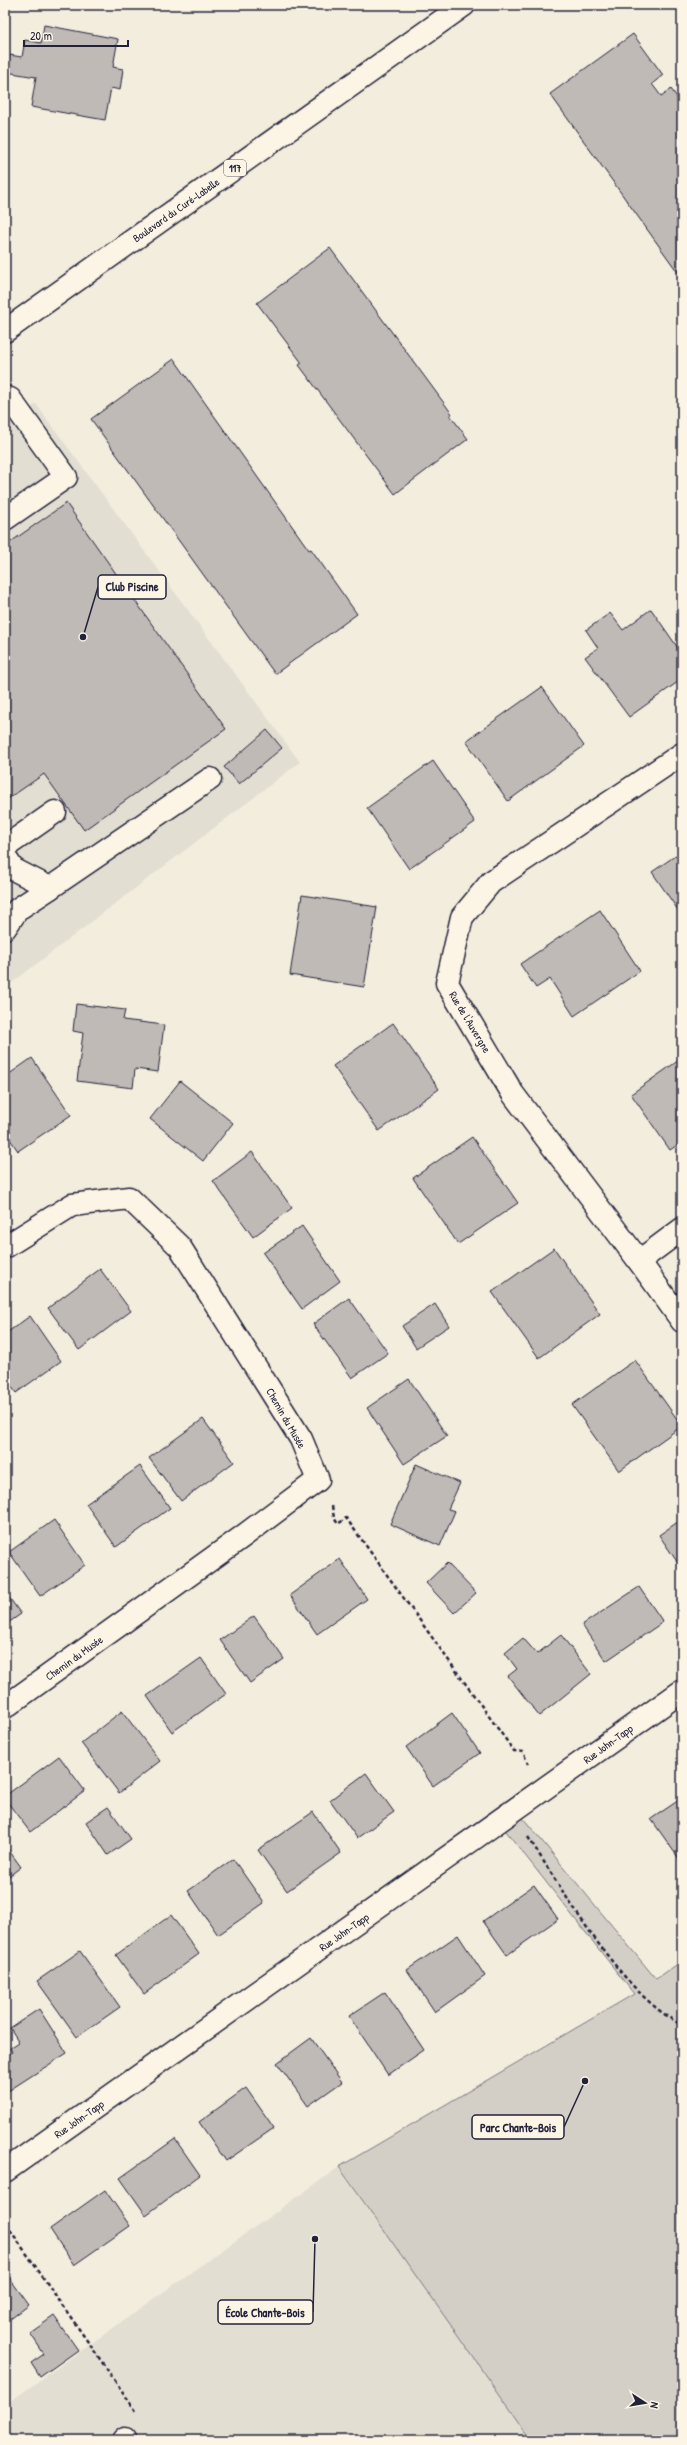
<svg xmlns="http://www.w3.org/2000/svg" width="687" height="2445" viewBox="0 0 687 2445" font-family="'Patrick Hand',sans-serif">
<style>
.built{fill:#e3ded2}
.green{fill:#d4cfc6;stroke:#7b7880}
.building{fill:#bfbab6;stroke:#22223b}
.lines{fill:none;stroke-linecap:round;stroke-linejoin:round}
.minor-casing{stroke:#22223b;stroke-width:25}
.major-casing{stroke:#22223b;stroke-width:25}
.path{stroke:#22223b;stroke-width:2.5;stroke-dasharray:4 3;stroke-linecap:butt}
.minor{stroke:#fcf5e5;stroke-width:22}
.major{stroke:#fcf5e5;stroke-width:22}
.labels{text-anchor:middle;stroke-width:4;stroke-linejoin:round;paint-order:stroke}
.shield{fill:#fcf5e5;stroke:#63616e;stroke-width:1}
.shield-label{font-size:10px;font-weight:bold;fill:#22223b}
.street-label{font-size:11px;fill:#22223b;stroke:#fcf5e5}
.leader{fill:none;stroke:#22223b;stroke-width:1.5}
.callout-dot{fill:#22223b;stroke:#fcf5e5;stroke-width:1.5}
.callout{fill:#fcf5e5;stroke:#22223b;stroke-width:1.5}
.callout-label{font-size:12px;text-anchor:middle;font-weight:bold;fill:#22223b}
</style>
<rect width="100%" height="100%" fill="#f3edde"/>
<filter id="ink" filterUnits="userSpaceOnUse"><feTurbulence type="fractalNoise" baseFrequency=".025" numOctaves="2"/><feDisplacementMap in="SourceGraphic" scale="8" xChannelSelector="R" yChannelSelector="G"/><feConvolveMatrix kernelMatrix="1 2 1 2 8 2 1 2 1" color-interpolation-filters="sRGB"/></filter>
<g filter="url(#ink)">
<g class="built">
<path d="M36,404L300,762L5,988V426Z"/>
<path d="M339,2167L532,2440H5V2405Z"/>
</g>
<path class="green" d="M523,1818L656,1979L682,1961V2440H532L339,2167L634,1994L502,1826Z"/>
<g class="building">
<path d="M5,5H10L6,30H5Z"/>
<path d="M44,25L118,39L113,67L123,69L120,90L111,88L105,120L31,107L36,77L6,72L9,55L22,57L25,40L41,43Z"/>
<path d="M633,34L663,75L652,84L661,96L671,89L682,104V278L550,94Z"/>
<path d="M330,248L452,414L450,415L468,439L395,494L299,365L302,363L257,303Z"/>
<path d="M174,359L309,550L311,549L357,614L275,674L91,419Z"/>
<path d="M66,503L226,729L84,830L44,774L5,801V546Z"/>
<path d="M651,609L678,648L682,645V679L629,717L585,657L598,648L586,630L610,613L623,630Z"/>
<path d="M542,687L584,746L508,801L466,741Z"/>
<path d="M267,730L282,748L239,784L224,767Z"/>
<path d="M433,761L475,822L409,869L367,808Z"/>
<path d="M682,851V916L652,872Z"/>
<path d="M302,895L377,907L364,987L290,975Z"/>
<path d="M600,910L640,971L574,1016L550,979L536,988L520,964Z"/>
<path d="M76,1004L125,1010L123,1020L164,1025L158,1072L135,1069L133,1088L77,1081L83,1033L73,1031Z"/>
<path d="M393,1023L439,1089L379,1131L333,1066Z"/>
<path d="M32,1058L71,1115L18,1151L5,1132V1107L9,1104L5,1098V1077Z"/>
<path d="M682,1058V1142L670,1150L631,1094Z"/>
<path d="M180,1081L233,1123L203,1161L150,1119Z"/>
<path d="M472,1137L518,1203L458,1244L413,1178Z"/>
<path d="M252,1152L292,1208L253,1237L213,1181Z"/>
<path d="M302,1226L340,1281L302,1309L263,1253Z"/>
<path d="M554,1248L600,1314L539,1358L492,1292Z"/>
<path d="M100,1269L131,1311L79,1350L48,1308Z"/>
<path d="M349,1298L388,1353L352,1378L313,1324Z"/>
<path d="M435,1304L449,1326L416,1348L402,1326Z"/>
<path d="M30,1316L61,1361L16,1393L5,1377V1334Z"/>
<path d="M635,1360L682,1426L619,1471L572,1405Z"/>
<path d="M409,1379L447,1436L404,1464L367,1408Z"/>
<path d="M203,1419L234,1462L181,1501L149,1458Z"/>
<path d="M416,1464L460,1483L448,1509L455,1511L440,1546L390,1524Z"/>
<path d="M140,1466L170,1508L116,1547L86,1504Z"/>
<path d="M682,1519V1569L659,1535Z"/>
<path d="M54,1520L85,1565L40,1596L9,1552Z"/>
<path d="M340,1559L367,1599L317,1634L290,1595Z"/>
<path d="M447,1563L476,1593L454,1613L426,1583Z"/>
<path d="M639,1587L663,1622L606,1661L582,1625Z"/>
<path d="M5,1592L21,1614L5,1625Z"/>
<path d="M254,1616L284,1659L250,1683L220,1640Z"/>
<path d="M561,1635L591,1674L539,1716L508,1676L517,1669L505,1653L523,1638L537,1654Z"/>
<path d="M201,1658L226,1694L172,1732L147,1696Z"/>
<path d="M122,1711L160,1761L119,1793L81,1743Z"/>
<path d="M452,1713L480,1753L433,1786L406,1747Z"/>
<path d="M59,1756L85,1791L30,1832L5,1799V1796Z"/>
<path d="M366,1773L394,1812L357,1838L330,1800Z"/>
<path d="M682,1798V1863L651,1819Z"/>
<path d="M108,1807L131,1839L108,1855L86,1822Z"/>
<path d="M313,1812L341,1853L287,1891L258,1850Z"/>
<path d="M5,1845L21,1867L5,1879Z"/>
<path d="M233,1859L264,1903L218,1935L188,1891Z"/>
<path d="M534,1885L558,1919L507,1955L483,1921Z"/>
<path d="M171,1915L199,1954L144,1994L116,1955Z"/>
<path d="M458,1935L485,1976L435,2012L407,1970Z"/>
<path d="M80,1951L120,2007L77,2037L37,1981Z"/>
<path d="M385,1992L424,2050L388,2075L349,2016Z"/>
<path d="M39,2009L67,2053L5,2093V2057L12,2052L10,2048L19,2042L10,2028Z"/>
<path d="M311,2038L342,2082L308,2106L277,2063Z"/>
<path d="M246,2088L274,2128L226,2161L199,2122Z"/>
<path d="M175,2139L200,2175L146,2215L120,2178Z"/>
<path d="M105,2190L130,2226L74,2265L50,2229Z"/>
<path d="M5,2272L29,2305L5,2323Z"/>
<path d="M54,2316L78,2350L40,2377L31,2363L44,2354L30,2333Z"/>
</g>
<g class="lines">
<defs>
<g id="minor">
<path d="M5,397L10,399L66,477L5,519"/>
<path d="M682,754L491,882L462,917L447,983L513,1094L639,1261L682,1321"/>
<path d="M5,847L55,812"/>
<path d="M5,857L13,869L50,888L210,779"/>
<path d="M5,928L18,909L50,888"/>
<path d="M5,1247L72,1205L129,1198L180,1247L301,1439L318,1480L242,1537L5,1707"/>
<path d="M639,1261L682,1229"/>
<path d="M5,2171L682,1691"/>
<path d="M124,2440L125,2439"/>
</g>
<path id="major" d="M5,331L464,5"/>
</defs>
<use href="#minor" class="minor-casing"/>
<use href="#major" class="major-casing"/>
<g class="path">
<path d="M332,1506L334,1518L338,1524L346,1518L514,1751L523,1752L528,1764"/>
<path d="M528,1837C564,1892 623,1996 682,2025"/>
<path d="M5,2229L8,2227L136,2411"/>
</g>
<use href="#minor" class="minor"/>
<use href="#major" class="major"/>
</g>
</g>
<g class="labels">
<rect class="shield" x="224" y="160" width="22" height="16" rx="3"/>
<g class="shield-label">
<text x="235" y="172">117</text>
</g>
<g class="street-label">
<text transform="translate(176 210) rotate(-35)" y="4">Boulevard du Curé-Labelle</text>
<text transform="translate(470 1022) rotate(59)" y="4">Rue de l'Auvergne</text>
<text transform="translate(286 1418) rotate(60)" y="4">Chemin du Musée</text>
<text transform="translate(74 1658) rotate(-36)" y="4">Chemin du Musée</text>
<text transform="translate(608 1744) rotate(-36)" y="4">Rue John-Tapp</text>
<text transform="translate(344 1932) rotate(-35)" y="4">Rue John-Tapp</text>
<text transform="translate(79 2119) rotate(-35)" y="4">Rue John-Tapp</text>
</g>
</g>
<path class="leader" d="M83 637L98 587M585 2081L564 2127M315 2239L313 2312"/>
<g class="callout-dot">
<circle cx="83" cy="637" r="4"/>
<circle cx="585" cy="2081" r="4"/>
<circle cx="315" cy="2239" r="4"/>
</g>
<g class="callout">
<rect x="98" y="575" width="68" height="24" rx="4"/>
<rect x="472" y="2115" width="92" height="24" rx="4"/>
<rect x="218" y="2300" width="95" height="24" rx="4"/>
</g>
<g class="callout-label">
<text x="132" y="591">Club Piscine</text>
<text x="518" y="2132">Parc Chante-Bois</text>
<text x="265" y="2317">École Chante-Bois</text>
</g>
<rect width="687" height="2445" fill="none" stroke="#fcf5e5" stroke-width="20"/>
<rect x="10" y="10" width="667" height="2425" fill="none" stroke="#22223b" stroke-width="1.5" filter="url(#ink)"/>
<g transform="translate(645 2403) rotate(102)" stroke="#fcf5e5" stroke-width="3" paint-order="stroke">
<path d="M0-3L7 15L0 10L-7 15Z" fill="#22223b"/>
<text y="-6" font-size="11" font-weight="bold" text-anchor="middle" fill="#22223b">N</text>
</g>
<path d="M24 40v6h104v-6" fill="none" stroke="#22223b" stroke-width="2"/>
<text x="30" y="40" font-size="12" fill="#22223b" stroke="#fcf5e5" stroke-width="3" paint-order="stroke">20 m</text>
</svg>
